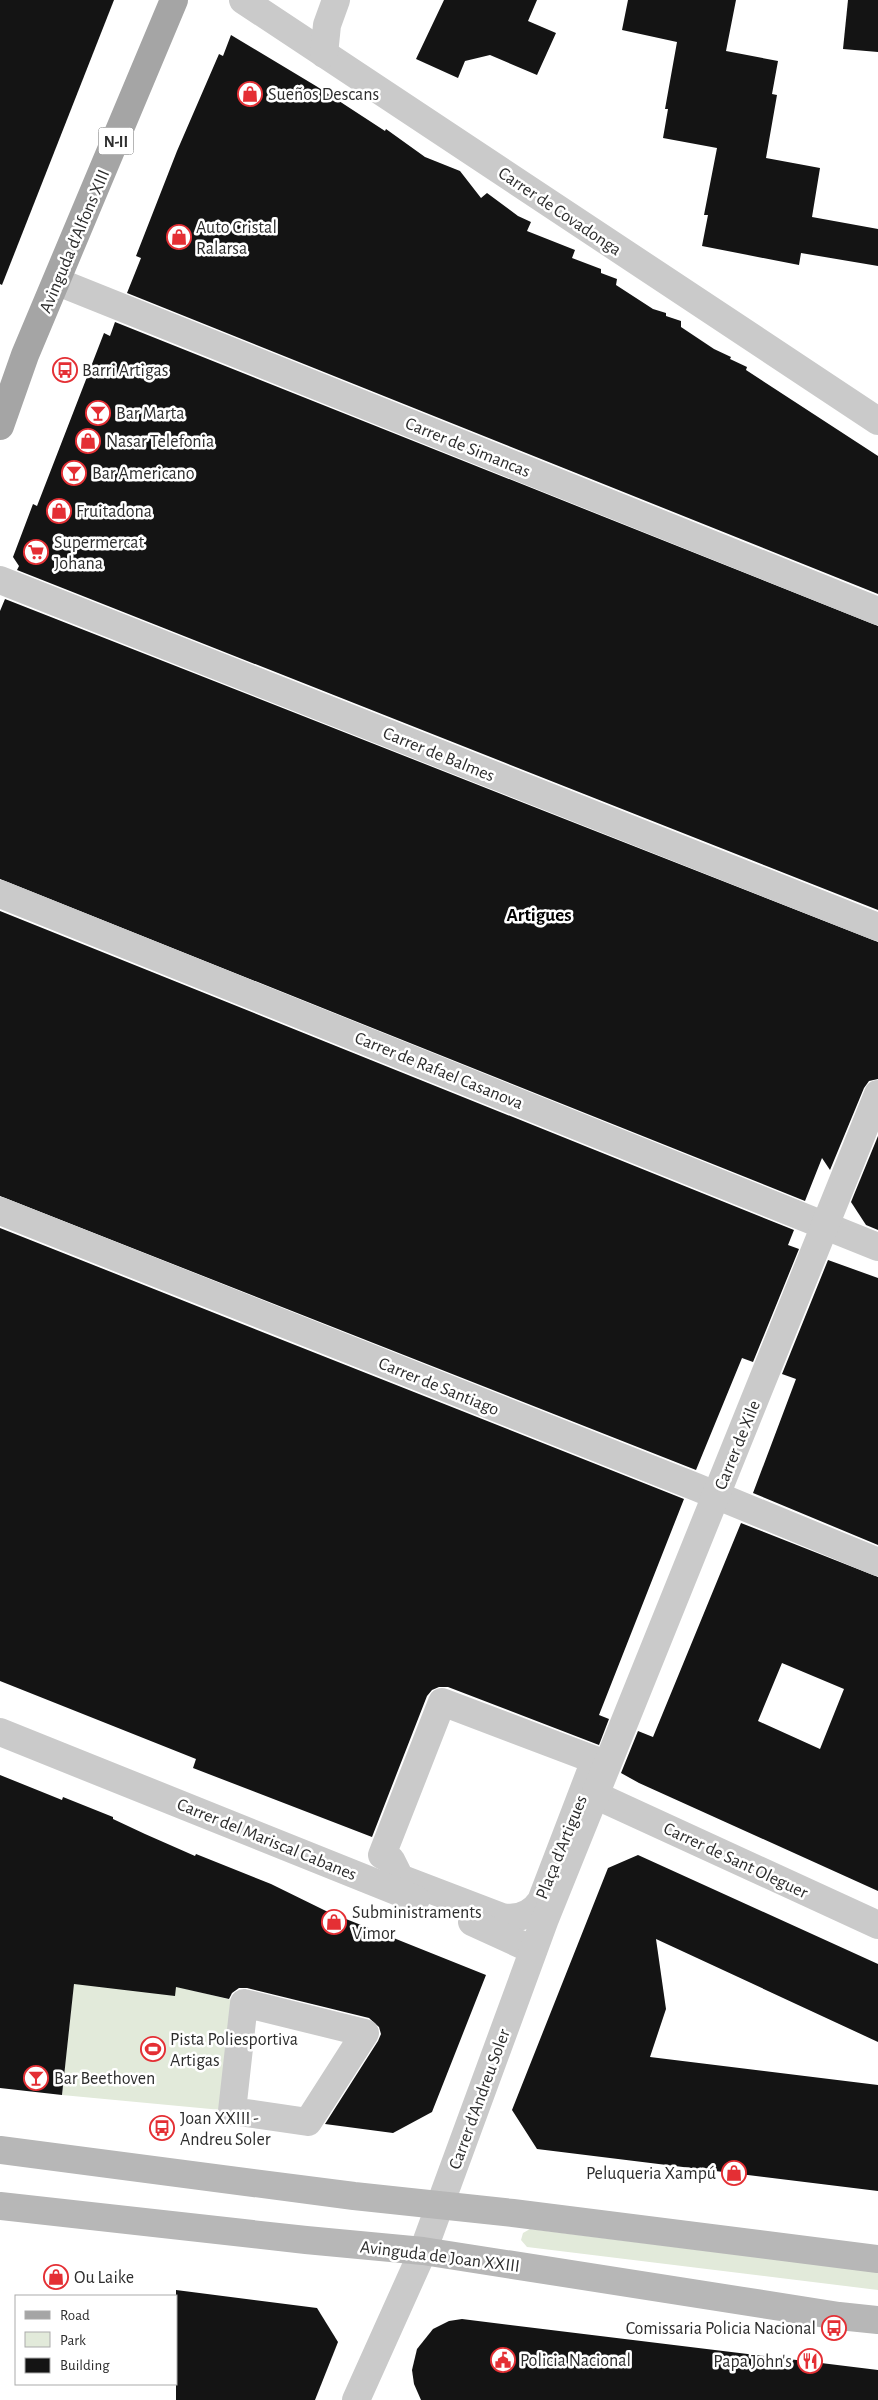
<svg xmlns="http://www.w3.org/2000/svg" width="878" height="2400" viewBox="0 0 878 2400" font-family="'Alegreya Sans',sans-serif">
<style>
.green{fill:#e2eada}
.building{fill:#141414;fill-rule:evenodd}
.lines{fill:none;stroke-linecap:round;stroke-linejoin:round}
.street{stroke:#cacaca;stroke-width:28}
.secondary{stroke:#b7b7b7;stroke-width:28}
.primary{stroke:#a5a5a5;stroke-width:28}
.labels{text-anchor:middle;stroke-width:5;stroke-linejoin:round;paint-order:stroke}
.shield{fill:#fff;stroke:#6c6c6c;stroke-width:1}
.shield-label{font-size:16px;font-weight:bold;fill:#2d2d2d}
.poi-label{font-size:18px;fill:#2d2d2d;stroke:#fff;text-anchor:start}
.street-label{font-size:18px;fill:#2d2d2d;stroke:#fff}
.neighbourhood-label{font-size:19px;font-weight:bold;fill:#000;stroke:#fff}
</style>
<rect width="100%" height="100%" fill="#fff"/>
<g class="green">
<path d="M76,1962L244,2003L232,2111L62,2095Z"/>
<path d="M530,2229L878,2272V2290L527,2247L521,2240L523,2233Z"/>
</g>
<g class="building">
<path d="M0,0H114L2,285L0,284Z"/>
<path d="M444,0H537L528,21L556,33L537,75L490,55L465,61L458,78L416,59Z"/>
<path d="M628,0H736L726,51L778,61L772,94L777,95L766,158L820,168L812,217L878,229V266L801,253L799,265L702,246L708,215H704L717,148L663,138L668,109H665L677,42L622,30Z"/>
<path d="M848,0H878V52L843,49Z"/>
<path d="M231,35L316,86L385,131L386,129L425,157L460,171L481,198L487,193L518,216L531,222L527,231L575,250L572,258L601,269V273L617,279L616,285L653,309L666,313V316L681,321V327L714,349L731,357L730,359L747,367L746,370L878,456V594L127,293L141,258L136,256L177,151L219,54L223,56Z"/>
<path d="M115,322L878,626V910L17,570L19,566L13,557L33,504L37,506L104,333L110,336Z"/>
<path d="M5,599L878,942V1079L869,1081L864,1088L830,1170L822,1158L805,1201L0,879V611Z"/>
<path d="M0,911L794,1230L788,1245L799,1249L753,1362L742,1358L696,1470L0,1196Z"/>
<path d="M878,1136V1230L866,1225L851,1202Z"/>
<path d="M0,1228L684,1499L599,1715L609,1719L599,1745L448,1687H439L432,1690L427,1696L372,1837L193,1768L196,1759L0,1681Z"/>
<path d="M828,1260L878,1278V1545L753,1493L796,1379L782,1374Z"/>
<path d="M741,1523L878,1577V1891L639,1783L621,1773L638,1731L653,1737ZM782,1663L844,1689L820,1749L758,1721Z"/>
<path d="M0,1775L62,1800L63,1797L113,1817V1819L145,1834L195,1856L196,1854L271,1884L326,1911L486,1975L432,2112L393,2133L325,2124L378,2041L381,2034L379,2027L369,2018L247,1988H239L232,1993L229,1999L176,1987L175,1996L74,1984L62,2095L0,2088Z"/>
<path d="M638,1855L878,1964V2042L656,1939L666,2009L650,2057L878,2085V2191L537,2149L512,2110L608,1868Z"/>
<path d="M176,2290L317,2308L338,2342L315,2400H176Z"/>
<path d="M462,2319L878,2370V2400H421L414,2384L412,2370L417,2349L433,2329L449,2321Z"/>
</g>
<g class="lines">
<g class="street">
<path d="M243,0L878,421"/>
<path d="M324,54L327,25L336,0"/>
<path d="M58,282L878,611"/>
<path d="M0,580L878,927"/>
<path d="M0,894L878,1247"/>
<path d="M0,1211L696,1487L878,1562"/>
<path d="M442,1702L595,1760L541,1901C532,1914 518,1920 502,1917L400,1878L391,1860L382,1855Z"/>
<path d="M0,1732L416,1899"/>
<path d="M595,1795L878,1925"/>
<path d="M472,1922L533,1950"/>
<path d="M244,2003L365,2033L308,2122L232,2111Z"/>
<path d="M356,2400L423,2251L545,1919L878,1094"/>
</g>
<g class="secondary">
<path d="M0,2150L354,2196L513,2213L878,2259"/>
<path d="M0,2206L306,2240L423,2251L839,2316L878,2320"/>
</g>
<path class="primary" d="M0,426L25,355L174,0"/>
</g>
<defs>
<symbol id="shop-ring" viewBox="-11 -11 22 22"><circle r="9.5" fill="#fff" stroke="#e42f34" stroke-width="1.5"/><path d="M-5-2.5h2.3a2.7 3.5 0 0 1 5.4 0H5L5.5 6h-11ZM-1.5-2.5h3a1.5 2.3 0 0 0-3 0Z" fill="#e42f34"/></symbol>
<symbol id="bus-ring" viewBox="-11 -11 22 22"><circle r="9.5" fill="#fff" stroke="#e42f34" stroke-width="1.5"/><path d="M-5-6H5V4H4V6H2V4H-2V6H-4V4H-5ZM-3.5-4V0h7V-4ZM-3.5 1.2v1.5H-2V1.2ZM2 1.2v1.5H3.5V1.2Z" fill="#e42f34"/></symbol>
<symbol id="bar-ring" viewBox="-11 -11 22 22"><circle r="9.5" fill="#fff" stroke="#e42f34" stroke-width="1.5"/><path d="M-6-5H6L.8 .8V4.5H3.5V6h-7V4.5H-.8V.8Z" fill="#e42f34"/></symbol>
<symbol id="supermarket-ring" viewBox="-11 -11 22 22"><circle r="9.5" fill="#fff" stroke="#e42f34" stroke-width="1.5"/><path d="M-6-5.5h2.5l.6 2H6L4.5 2H-2.5L-4.4-4H-6ZM-1.5 3.2a1.3 1.3 0 1 0 .1 0ZM3 3.2a1.3 1.3 0 1 0 .1 0Z" fill="#e42f34"/></symbol>
<symbol id="stadium-ring" viewBox="-11 -11 22 22"><circle r="9.5" fill="#fff" stroke="#e42f34" stroke-width="1.5"/><path d="M0-5a6.5 5 0 1 0 0 10a6.5 5 0 1 0 0-10ZM-3.5-1.8h7v3.6h-7Z" fill="#e42f34"/></symbol>
<symbol id="civic-ring" viewBox="-11 -11 22 22"><circle r="9.5" fill="#fff" stroke="#e42f34" stroke-width="1.5"/><path d="M-.6-6.5H3V-4.5H.6V-3L4-1V1h2V6H-6V1h2V-1L-.6-3ZM-1.2 2.5V6h2.4V2.5Z" fill="#e42f34"/></symbol>
<symbol id="restaurant-ring" viewBox="-11 -11 22 22"><circle r="9.5" fill="#fff" stroke="#e42f34" stroke-width="1.5"/><path d="M-5-6h1v4h1v-4h1v4h1v-4h1v5L-1.5 .5V6h-2V.5L-5-1ZM5-6V6H3V1.5H1.5Q1.5-4 5-6Z" fill="#e42f34"/></symbol>
</defs>
<g fill-rule="evenodd">
<use href="#shop-ring" x="236" y="80" width="28" height="28"/>
<use href="#shop-ring" x="165" y="223" width="28" height="28"/>
<use href="#bus-ring" x="51" y="356" width="28" height="28"/>
<use href="#bar-ring" x="84" y="399" width="28" height="28"/>
<use href="#shop-ring" x="74" y="427" width="28" height="28"/>
<use href="#bar-ring" x="60" y="459" width="28" height="28"/>
<use href="#shop-ring" x="45" y="497" width="28" height="28"/>
<use href="#supermarket-ring" x="22" y="538" width="28" height="28"/>
<use href="#shop-ring" x="320" y="1908" width="28" height="28"/>
<use href="#stadium-ring" x="139" y="2035" width="28" height="28"/>
<use href="#bar-ring" x="22" y="2064" width="28" height="28"/>
<use href="#bus-ring" x="148" y="2114" width="28" height="28"/>
<use href="#shop-ring" x="720" y="2159" width="28" height="28"/>
<use href="#shop-ring" x="42" y="2263" width="28" height="28"/>
<use href="#bus-ring" x="820" y="2314" width="28" height="28"/>
<use href="#civic-ring" x="489" y="2346" width="28" height="28"/>
<use href="#restaurant-ring" x="796" y="2347" width="28" height="28"/>
</g>
<g class="labels">
<rect class="shield" x="98.5" y="127.5" width="35" height="27" rx="4"/>
<g class="shield-label">
<text x="116" y="147">N-II</text>
</g>
<g class="poi-label">
<text x="268" y="100">Sueños Descans</text>
<text x="196" y="233">Auto Cristal<tspan x="196" dy="21">Ralarsa</tspan></text>
<text x="82" y="376">Barri Artigas</text>
<text x="116" y="419">Bar Marta</text>
<text x="106" y="447">Nasar Telefonia</text>
<text x="92" y="479">Bar Americano</text>
<text x="76" y="517">Fruitadona</text>
<text x="54" y="548">Supermercat<tspan x="54" dy="21">Johana</tspan></text>
<text x="352" y="1918">Subministraments<tspan x="352" dy="21">Vimor</tspan></text>
<text x="170" y="2045">Pista Poliesportiva<tspan x="170" dy="21">Artigas</tspan></text>
<text x="54" y="2084">Bar Beethoven</text>
<text x="180" y="2124">Joan XXIII -<tspan x="180" dy="21">Andreu Soler</tspan></text>
<text x="716" y="2179" text-anchor="end">Peluqueria Xampú</text>
<text x="74" y="2283">Ou Laike</text>
<text x="816" y="2334" text-anchor="end">Comissaria Policia Nacional</text>
<text x="520" y="2366">Policia Nacional</text>
<text x="792" y="2367" text-anchor="end">Papa John's</text>
</g>
<g class="street-label">
<text transform="translate(560 211) rotate(34)" y="6">Carrer de Covadonga</text>
<text transform="translate(74 241) rotate(-67)" y="6">Avinguda d'Alfons XIII</text>
<text transform="translate(468 447) rotate(22)" y="6">Carrer de Simancas</text>
<text transform="translate(439 754) rotate(22)" y="6">Carrer de Balmes</text>
<text transform="translate(439 1070) rotate(22)" y="6">Carrer de Rafael Casanova</text>
<text transform="translate(439 1386) rotate(22)" y="6">Carrer de Santiago</text>
<text transform="translate(737 1445) rotate(-68)" y="6">Carrer de Xile</text>
<text transform="translate(267 1839) rotate(22)" y="6">Carrer del Mariscal Cabanes</text>
<text transform="translate(561 1847) rotate(-68)" y="6">Plaça d'Artigues</text>
<text transform="translate(736 1860) rotate(25)" y="6">Carrer de Sant Oleguer</text>
<text transform="translate(479 2099) rotate(-70)" y="6">Carrer d'Andreu Soler</text>
<text transform="translate(440 2256) rotate(7)" y="6">Avinguda de Joan XXIII</text>
</g>
<g class="neighbourhood-label">
<text x="539" y="921">Artigues</text>
</g>
</g>
<rect x="15" y="2295" width="162" height="90" fill="#ffffff" stroke="#ababab"/>
<rect x="25" y="2311" width="25" height="8" fill="#a5a5a5" stroke="#ababab"/>
<text x="60" y="2320" font-size="15" fill="#2d2d2d">Road</text>
<rect x="25" y="2332" width="25" height="15" fill="#e2eada" stroke="#ababab"/>
<text x="60" y="2345" font-size="15" fill="#2d2d2d">Park</text>
<rect x="25" y="2358" width="25" height="15" fill="#141414" stroke="#ababab"/>
<text x="60" y="2370" font-size="15" fill="#2d2d2d">Building</text>
</svg>
